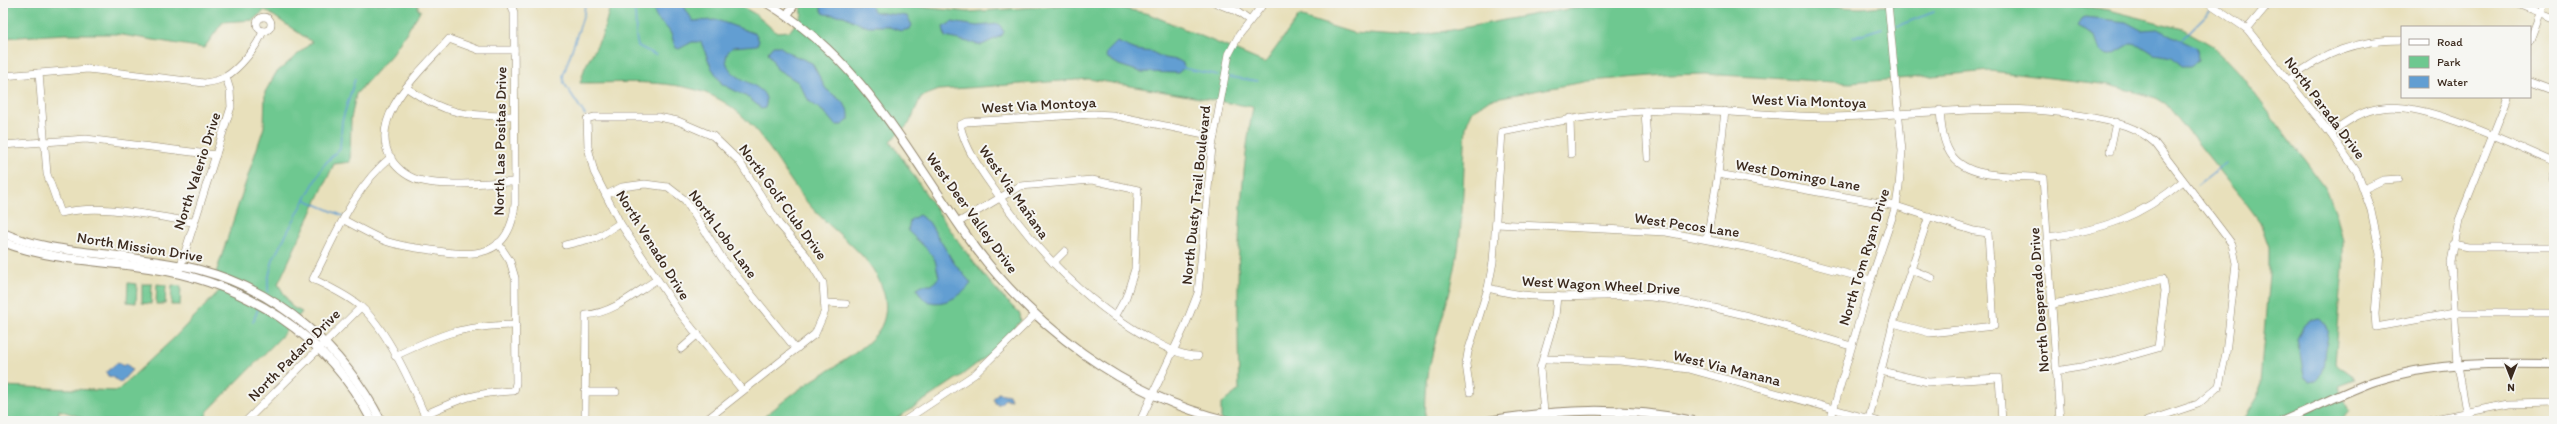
<svg xmlns="http://www.w3.org/2000/svg" width="2557" height="424" viewBox="0 0 2557 424" font-family="Itim,sans-serif">
<style>
.green{fill:#6ec890;stroke:#547957}
.water{fill:#629ed2;stroke:#4e6478}
.lines{fill:none;stroke-linecap:round;stroke-linejoin:round}
.stream{stroke:#629ed2;stroke-width:1.5}
.minor-casing{stroke:#92856c;stroke-width:8}
.tertiary-casing{stroke:#92856c;stroke-width:10}
.minor{stroke:#fff;stroke-width:7}
.tertiary{stroke:#fff;stroke-width:8}
.labels{text-anchor:middle;stroke-width:4;stroke-linejoin:round;paint-order:stroke}
.street-label{font-size:15px;fill:#3b2a1e;stroke:#f6f6f2}
</style>
<rect width="100%" height="100%" fill="#f6f6f2"/>
<filter id="ink" filterUnits="userSpaceOnUse"><feTurbulence type="fractalNoise" baseFrequency=".025" numOctaves="2"/><feDisplacementMap in="SourceGraphic" scale="8" xChannelSelector="R" yChannelSelector="G"/><feConvolveMatrix kernelMatrix="1 2 1 2 8 2 1 2 1" color-interpolation-filters="sRGB"/></filter>
<filter id="wash" filterUnits="userSpaceOnUse"><feTurbulence type="fractalNoise" baseFrequency=".012" numOctaves="4" result="noise"/><feDisplacementMap in="SourceGraphic" scale="16" xChannelSelector="R" yChannelSelector="G"/><feGaussianBlur stdDeviation="0.9" result="paint"/><feColorMatrix in="noise" values="0 0 0 0 0 0 0 0 0 0 0 0 0 0 0 0 0 1.4 0 .05"/><feComposite in="paint" operator="in"/></filter>
<g filter="url(#wash)">
<rect width="100%" height="100%" fill="#e8e0bb"/>
<g class="green">
<path d="M3,3H418V10H421L393,53L356,94L351,119L350,162L334,164L278,284L292,307L302,312L278,340L208,411L204,421H92L59,410V421H3V386L117,391L173,339L222,288L212,285L264,127L265,92L276,73L312,42L265,10L253,20L223,22L204,48L116,34H65L3,38Z"/>
<path d="M611,3H736L755,14L776,32L790,31L802,15L801,6L804,3H879L968,12L1064,5H1107L1149,14L1265,63L1299,16L1353,33L1415,37L1536,14L1613,3H1747L1860,8L1916,3H2057L2109,10L2183,29L2213,46L2239,73L2327,190L2337,216L2343,242V268L2335,363L2352,375L2354,380L2338,386L2349,411L2341,421H2243L2259,395L2269,274V247L2260,222L2246,203L2166,104L2156,98L2110,85L1991,71L1850,83L1705,74L1665,75L1589,81L1490,99L1471,112L1466,126C1463,171 1464,218 1456,263C1446,320 1422,360 1426,421H1221V404L1239,390C1237,295 1236,201 1253,107L1089,79L939,90L921,97L909,124L890,141C932,200 967,264 1020,314L1021,321L988,355L962,375L893,421H759C774,409 789,396 804,386C825,371 875,347 883,322C889,305 884,288 875,273C862,250 831,229 812,208C775,167 761,113 703,92C664,79 621,83 580,83L585,67L602,36Z"/>
<path d="M128,283L137,284L136,303L127,302Z"/>
<path d="M142,284H152L151,304L142,303Z"/>
<path d="M157,284L166,285L165,304H156Z"/>
<path d="M172,285L181,286L180,305H171Z"/>
</g>
<g class="water">
<path d="M657,3H682L693,21L717,20L756,34L759,41L757,45L733,47C729,50 726,54 726,59C727,84 775,82 765,108L762,109L749,98L722,84L711,67L701,42H692L679,49L676,48C673,43 673,37 670,32C663,21 649,19 657,3Z"/>
<path d="M821,3H868L875,12L907,16L912,25L910,29L901,31L886,26H864L844,16L824,14L821,9Z"/>
<path d="M2086,17L2126,22L2141,30L2158,29L2197,48L2198,61L2190,66H2182L2172,57L2154,54L2140,45L2132,43L2115,53L2107,55L2101,51L2096,36L2077,26L2082,18Z"/>
<path d="M952,22L977,26L999,24L1004,32L1001,36L982,45L945,37L943,27Z"/>
<path d="M1117,42L1136,50L1152,52L1164,58L1178,60L1183,63L1184,68L1178,73L1140,72L1119,65L1106,57L1107,52Z"/>
<path d="M773,46H779L791,54L812,63L826,89L844,103L849,113V120L842,125H835L825,113L809,101L798,82L777,69L768,52Z"/>
<path d="M919,215L929,222L954,263L971,283C961,300 925,315 917,288L922,285H932L939,277L935,260L929,251L908,231L910,220Z"/>
<path d="M2318,318C2323,321 2327,324 2328,330C2329,336 2326,343 2325,349C2323,361 2326,382 2309,383L2304,376L2297,339L2304,325L2310,320Z"/>
<path d="M118,362L123,366L126,363L132,370L120,383L113,377L108,376L106,372Z"/>
<path d="M998,393L1009,395L1011,400L1005,399L1000,404H996L993,399Z"/>
</g>
<g class="lines">
<g class="stream">
<path d="M631,3C639,14 633,32 638,46L656,55"/>
<path d="M1897,26L1934,12"/>
<path d="M1853,37L1882,28"/>
<path d="M2180,41L2210,11"/>
<path d="M1182,68L1218,75"/>
<path d="M1230,77L1258,81"/>
<path d="M585,115L564,83L563,76L584,14L585,3"/>
<path d="M2197,186L2226,163"/>
<path d="M306,200L343,216"/>
<path d="M268,292V280L273,259L323,166L340,148L342,121L355,79"/>
<path d="M253,322L258,309"/>
</g>
</g>
</g>
<g filter="url(#ink)">
<g class="lines">
<defs>
<g id="minor">
<path d="M1216,3L1236,11L1250,21"/>
<path d="M2209,3L2247,29L2330,133L2357,172L2371,210L2380,254L2375,314L2376,327L2454,313H2554"/>
<path d="M2516,3L2554,18"/>
<circle cx="264" cy="24" r="7"/>
<path d="M2247,29L2269,3"/>
<path d="M2530,40L2544,3"/>
<path d="M514,50H479L449,39C423,70 366,116 391,159C398,170 410,179 423,181C448,187 488,182 514,182"/>
<path d="M39,73L47,174L61,213C104,203 150,216 193,222"/>
<path d="M3,76L88,69L204,83C211,82 219,81 225,77C239,69 258,46 263,31"/>
<path d="M2289,80C2325,52 2356,40 2402,40"/>
<path d="M2530,82L2554,91"/>
<path d="M407,88C445,115 469,116 514,116"/>
<path d="M1940,110C1941,123 1942,137 1948,149C1963,182 2014,174 2043,178L2060,421"/>
<path d="M1645,111L1648,158"/>
<path d="M1570,118L1571,154"/>
<path d="M2330,133C2346,122 2362,110 2382,108C2425,101 2512,144 2554,162"/>
<path d="M3,145L86,139L216,155"/>
<path d="M2110,151L2116,122"/>
<path d="M391,157C353,188 335,237 313,279C329,287 347,295 361,307C388,330 413,387 427,421"/>
<path d="M1718,174L1896,206L1974,231L1988,233L1994,326L1930,333L1893,323"/>
<path d="M2552,179L2554,174"/>
<path d="M2364,189L2383,180L2398,179"/>
<path d="M606,195L622,187L645,184L668,187L685,200L722,258L796,349"/>
<path d="M344,220C357,227 370,234 383,240C398,246 415,248 431,250C473,257 510,259 515,204L514,13L511,3"/>
<path d="M959,222L1020,186L1092,180L1138,190L1135,269L1126,297L1115,317"/>
<path d="M1496,224L1666,232L1755,249L1871,280"/>
<path d="M2048,237C2103,230 2141,217 2183,181"/>
<path d="M1707,239L1718,174L1725,111"/>
<path d="M2453,244L2469,247H2554"/>
<path d="M565,245L598,237L620,223"/>
<path d="M1053,263L1065,251"/>
<path d="M1910,269L1932,278"/>
<path d="M179,271L231,107L230,90L226,77"/>
<path d="M1488,288C1500,291 1512,294 1523,295C1566,300 1608,293 1651,297C1719,305 1785,326 1851,346"/>
<path d="M826,303L846,304"/>
<path d="M2053,304L2114,292L2163,279L2165,291L2158,348L2105,363L2056,371"/>
<path d="M681,349L698,334"/>
<path d="M395,356C443,333 462,326 516,325"/>
<path d="M1198,356C1179,356 1161,345 1145,336C1083,300 1034,248 994,189C980,169 966,150 960,125L966,122L1093,114L1112,115L1214,136"/>
<path d="M1544,359L1620,361L1689,369L1877,421"/>
<path d="M1881,371L1928,382L1999,378L2002,421"/>
<path d="M586,392H616"/>
<path d="M1470,392L1466,364L1468,352L1488,288L1493,262L1502,132C1557,121 1611,111 1667,110C1722,109 1778,117 1833,117C1919,116 2003,100 2089,117C2114,122 2135,125 2155,143L2232,244L2236,263L2226,353L2219,386L2198,404L2147,421"/>
<path d="M1544,412L1540,368L1555,317L1557,296"/>
<path d="M424,415C459,399 475,392 514,391L516,383L515,278L510,261L498,243"/>
<path d="M1869,419L1893,323L1929,216"/>
<path d="M246,421L361,307"/>
<path d="M342,421H351"/>
<path d="M585,421L586,315C613,313 634,294 656,280"/>
<path d="M705,421L815,334L825,311L823,283L806,255L779,224L739,161L713,136L678,121L658,117H594L587,119L588,147L594,172L620,223L679,312L742,390"/>
<path d="M904,421L975,374L1035,315"/>
<path d="M1140,421L1185,326L1198,293L1212,147L1229,54L1239,35L1264,3"/>
<path d="M1619,421L1620,410"/>
<path d="M1830,421L1871,280L1896,206L1899,186L1902,151L1888,3"/>
<path d="M2425,421L2508,404L2554,403"/>
<path d="M2470,421L2465,406L2458,365L2451,262L2459,220L2508,97"/>
</g>
<g id="tertiary">
<path d="M767,3C863,60 907,152 969,239C1032,326 1123,396 1229,421"/>
<path d="M787,15L795,3"/>
<path d="M3,233C41,250 84,251 125,257C150,261 175,263 200,270C280,291 343,348 381,421"/>
<path d="M3,242C49,260 100,261 149,268C245,282 327,334 372,421"/>
<path d="M1488,421C1557,409 1624,406 1693,421"/>
<path d="M2283,421C2314,408 2344,392 2375,381C2434,362 2494,363 2554,364"/>
</g>
</defs>
<use href="#minor" class="minor-casing"/>
<use href="#tertiary" class="tertiary-casing"/>
<use href="#minor" class="minor"/>
<use href="#tertiary" class="tertiary"/>
</g>
</g>
<g class="labels">
<g class="street-label">
<text transform="translate(1809 101) rotate(2)" y="5">West Via Montoya</text>
<text transform="translate(1039 105) rotate(-3)" y="5">West Via Montoya</text>
<text transform="translate(2325 108) rotate(53)" y="5">North Parada Drive</text>
<text transform="translate(500 141) rotate(-89)" y="5">North Las Positas Drive</text>
<text transform="translate(197 171) rotate(-72)" y="5">North Valerio Drive</text>
<text transform="translate(1798 175) rotate(10)" y="5">West Domingo Lane</text>
<text transform="translate(1014 192) rotate(55)" y="5">West Via Mañana</text>
<text transform="translate(1196 195) rotate(-84)" y="5">North Dusty Trail Boulevard</text>
<text transform="translate(783 202) rotate(54)" y="5">North Golf Club Drive</text>
<text transform="translate(972 213) rotate(54)" y="5">West Deer Valley Drive</text>
<text transform="translate(1687 225) rotate(8)" y="5">West Pecos Lane</text>
<text transform="translate(723 234) rotate(54)" y="5">North Lobo Lane</text>
<text transform="translate(653 245) rotate(58)" y="5">North Venado Drive</text>
<text transform="translate(140 247) rotate(9)" y="5">North Mission Drive</text>
<text transform="translate(1864 257) rotate(-73)" y="5">North Tom Ryan Drive</text>
<text transform="translate(1601 285) rotate(3)" y="5">West Wagon Wheel Drive</text>
<text transform="translate(2039 300) rotate(-94)" y="5">North Desperado Drive</text>
<text transform="translate(294 355) rotate(-45)" y="5">North Padaro Drive</text>
<text transform="translate(1727 368) rotate(14)" y="5">West Via Manana</text>
</g>
</g>
<rect width="2557" height="424" fill="none" stroke="#f6f6f2" stroke-width="16"/>
<rect x="2401" y="26" width="130" height="72" fill="#f6f6f2" stroke="#aba49d"/>
<rect x="2409" y="39" width="20" height="6" fill="#ffffff" stroke="#aba49d"/>
<text x="2437" y="46" font-size="12" fill="#3b2a1e">Road</text>
<rect x="2409" y="56" width="20" height="12" fill="#6ec890" stroke="#aba49d"/>
<text x="2437" y="66" font-size="12" fill="#3b2a1e">Park</text>
<rect x="2409" y="76" width="20" height="12" fill="#629ed2" stroke="#aba49d"/>
<text x="2437" y="86" font-size="12" fill="#3b2a1e">Water</text>
<g transform="translate(2511 378) rotate(180)" stroke="#f6f6f2" stroke-width="3" paint-order="stroke">
<path d="M0-3L7 15L0 10L-7 15Z" fill="#3b2a1e"/>
<text y="-6" font-size="11" font-weight="bold" text-anchor="middle" fill="#3b2a1e">N</text>
</g>
</svg>
